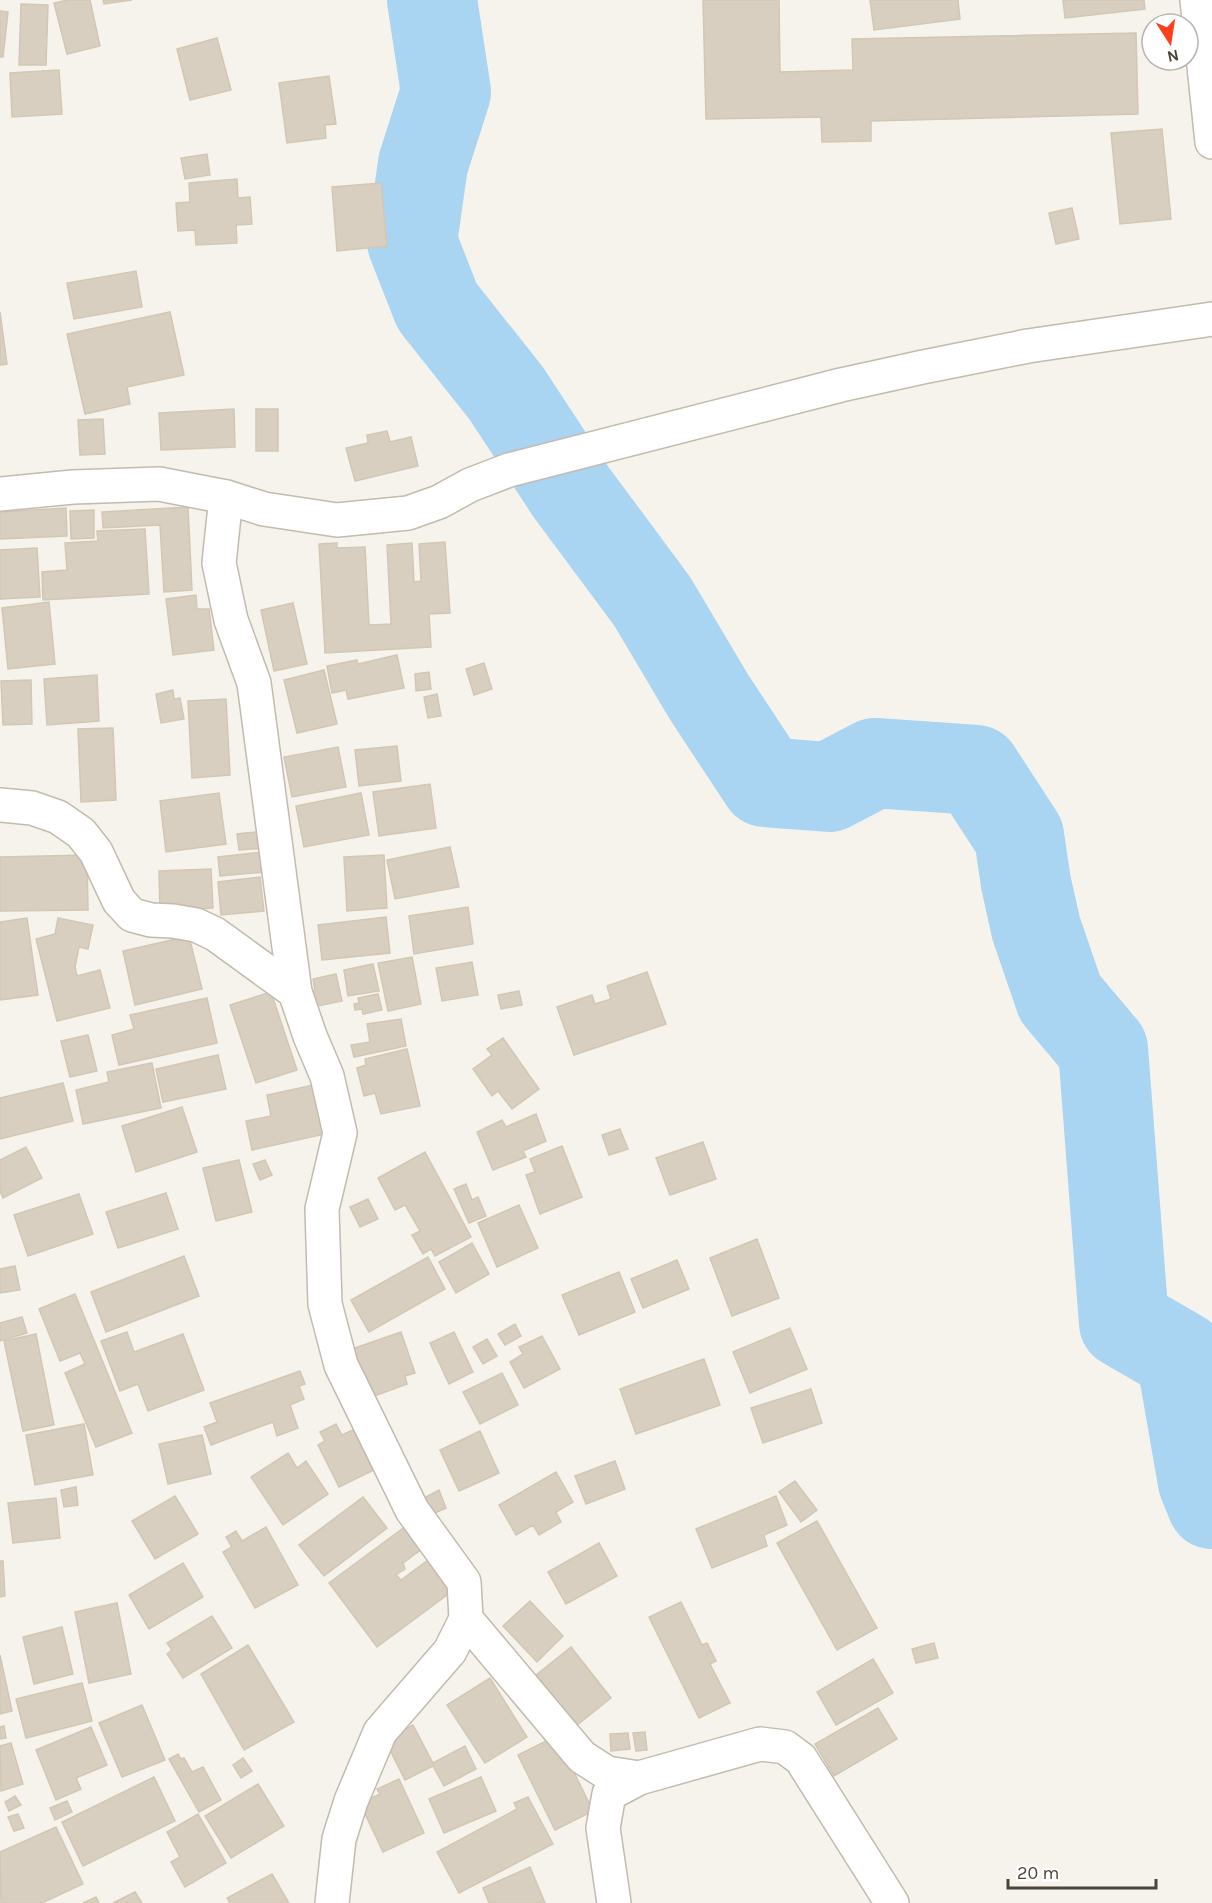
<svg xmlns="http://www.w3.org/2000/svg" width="1212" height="1903" viewBox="0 0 1212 1903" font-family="Karla,sans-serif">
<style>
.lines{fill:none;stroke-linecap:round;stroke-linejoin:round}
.river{stroke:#a9d4f2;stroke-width:90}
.building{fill:#d8cfc1;stroke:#d3c7b4;stroke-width:1.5}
.street-casing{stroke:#c2bbae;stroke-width:36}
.street{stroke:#fff;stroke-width:33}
</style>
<rect width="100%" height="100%" fill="#f6f3ec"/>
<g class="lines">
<path class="river" d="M432,0L446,92L423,164L412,242L437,306L506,393L571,492L652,601L709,697L765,782L829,787L875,763L976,770L1019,836L1026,883L1036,928L1060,998L1103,1049L1124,1323L1181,1356L1203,1482L1212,1504"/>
</g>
<g class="building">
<path d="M68,0H90L100,46L67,54L54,3Z"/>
<path d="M103,0H132L104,4Z"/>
<path d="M703,0H779L780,72L853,70L852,39L1136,33L1138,114L871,121V141L822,142L821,117L706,119Z"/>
<path d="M870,0H958L960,19L874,30Z"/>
<path d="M1063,0H1144L1145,9L1065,18Z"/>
<path d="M21,4L48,5L46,65H19Z"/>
<path d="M0,11L8,12L3,57H0Z"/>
<path d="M217,38L231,90L190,100L177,49Z"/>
<path d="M59,70L62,114L12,117L10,73Z"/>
<path d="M329,76L336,124L325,125L326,138L287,143L279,83Z"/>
<path d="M1162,129L1171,219L1120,224L1111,133Z"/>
<path d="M207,154L210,175L185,179L181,158Z"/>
<path d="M237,179L238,198L250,197L252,224L236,225L237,243L196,245L195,230L178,231L176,203L190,202L189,183Z"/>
<path d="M381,183L387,246L337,251L332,187Z"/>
<path d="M1072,208L1079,239L1056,244L1049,213Z"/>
<path d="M136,271L142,307L74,319L67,283Z"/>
<path d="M0,312L7,364L0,365Z"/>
<path d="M170,312L184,375L127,387L130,404L85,414L67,334Z"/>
<path d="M234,409L235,447L161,450L159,413Z"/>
<rect x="256" y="409" width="22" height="42"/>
<path d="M103,419L105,454L80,455L78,420Z"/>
<path d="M387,431L390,442L411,437L418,466L355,481L346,448L368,443L367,435Z"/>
<path d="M188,507L192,590L164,592L160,525L103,528L102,512Z"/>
<path d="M66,508L67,536L0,539V512Z"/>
<path d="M94,510V538L71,539L70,511Z"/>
<path d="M145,529L149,594L43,600L42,572L67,570L65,543L98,541L97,531Z"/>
<path d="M445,542L450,613L429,614L431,647L325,653L319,544L337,543V548L365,547L369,625L391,624L387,545L412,543L414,582L421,581L419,544Z"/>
<path d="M37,548L40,597L0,599V550Z"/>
<path d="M196,595L197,609H209L214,650L173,655L166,599Z"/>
<path d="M49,602L55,664L8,669L2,608Z"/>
<path d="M293,603L307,664L274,671L261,610Z"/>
<path d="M397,655L404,688L348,699L346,690L332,693L327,666L357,660L358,664Z"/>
<path d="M484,663L492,689L474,695L466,669Z"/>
<path d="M324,670L337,724L297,733L284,680Z"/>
<path d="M429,672L431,689L416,691L415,674Z"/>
<path d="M97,675L99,721L47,725L44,679Z"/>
<path d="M31,680L32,724L3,725L1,681Z"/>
<path d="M173,690L174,699L180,698L184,719L161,723L156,694Z"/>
<path d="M437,694L441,716L428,718L424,697Z"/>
<path d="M226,699L230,775L192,778L188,701Z"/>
<path d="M113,728L116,800L81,802L78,729Z"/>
<path d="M397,746L401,781L359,786L355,750Z"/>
<path d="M338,747L346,787L292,797L284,757Z"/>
<path d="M430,784L436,828L379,836L373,792Z"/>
<path d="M219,793L226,844L166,852L160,801Z"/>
<path d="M361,793L369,835L304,847L296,806Z"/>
<path d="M265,831L266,848L239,850L237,834Z"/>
<path d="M450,847L459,887L395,899L387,860Z"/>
<path d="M263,852L265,872L220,876L218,857Z"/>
<path d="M87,855L88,910L0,911V857Z"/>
<path d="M384,855L387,908L347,911L344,857Z"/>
<path d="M211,869L213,908L160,911L159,871Z"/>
<path d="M260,877L264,911L221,915L218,882Z"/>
<path d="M468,907L473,944L414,954L409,916Z"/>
<path d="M386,917L390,953L322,960L318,925Z"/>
<path d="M27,918L38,995L0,1000V922Z"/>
<path d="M58,918L93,925L88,949L79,947L75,967L77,976L100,970L110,1008L57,1021L36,939L55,934Z"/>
<path d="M189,936L202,989L135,1005L123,951Z"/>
<path d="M412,957L421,1004L388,1011L378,963Z"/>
<path d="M472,962L478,995L442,1001L436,968Z"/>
<path d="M373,964L379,991L348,996L344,970Z"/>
<path d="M647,972L666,1024L574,1055L557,1007L592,995L595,1004L611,999L607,986Z"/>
<path d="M336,974L342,1001L312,1007L309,992L315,991L313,979Z"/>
<path d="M519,991L522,1005L501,1009L498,995Z"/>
<path d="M271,992L297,1070L256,1083L230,1005Z"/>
<path d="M378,994L382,1010L363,1014L362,1009L355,1010L354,1004L359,1003L358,998Z"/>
<path d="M207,998L217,1043L119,1065L112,1035L134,1029L130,1015Z"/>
<path d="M401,1019L406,1046L354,1057L351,1045L370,1042L367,1024Z"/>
<path d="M88,1035L97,1071L70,1077L61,1041Z"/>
<path d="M503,1038L539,1089L512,1109L498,1091L492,1096L473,1069L492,1055L487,1049Z"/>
<path d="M407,1049L420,1106L381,1114L375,1093L364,1096L357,1068L366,1065L365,1059Z"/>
<path d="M218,1055L226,1089L163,1102L156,1069Z"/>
<path d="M152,1063L161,1108L83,1124L76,1090L109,1082L107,1072Z"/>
<path d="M63,1083L73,1121L0,1139V1098Z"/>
<path d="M314,1085L325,1134L252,1150L246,1121L271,1116L267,1095Z"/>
<path d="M182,1107L197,1152L136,1172L122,1126Z"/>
<path d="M536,1114L546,1141L523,1151L526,1157L493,1170L477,1132L502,1120L506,1127Z"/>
<path d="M620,1129L628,1149L609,1155L602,1135Z"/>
<path d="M703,1142L716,1179L670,1195L656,1158Z"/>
<path d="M562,1146L582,1197L540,1214L526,1175L535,1172L530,1159Z"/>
<path d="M26,1147L42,1178L3,1198L0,1191V1160Z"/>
<path d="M425,1152L471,1237L435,1256L431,1249L423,1254L412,1235L420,1231L405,1205L395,1210L378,1178Z"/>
<path d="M239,1160L252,1212L216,1221L203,1168Z"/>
<path d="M265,1160L272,1175L260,1180L253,1164Z"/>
<path d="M466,1184L472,1200L478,1197L486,1216L469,1223L454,1189Z"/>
<path d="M166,1193L178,1229L118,1248L106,1212Z"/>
<path d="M79,1194L93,1234L28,1256L14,1215Z"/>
<path d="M368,1199L378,1219L360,1227L350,1207Z"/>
<path d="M519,1205L538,1248L497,1267L478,1223Z"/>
<path d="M757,1239L779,1298L732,1316L710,1258Z"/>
<path d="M472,1243L489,1274L456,1293L439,1262Z"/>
<path d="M184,1256L199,1296L106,1332L91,1292Z"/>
<path d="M428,1257L445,1289L369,1332L351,1300Z"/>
<path d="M677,1260L689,1289L643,1308L631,1279Z"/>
<path d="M15,1266L20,1290L0,1293V1269Z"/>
<path d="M619,1272L635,1312L579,1335L562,1295Z"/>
<path d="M75,1294L132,1433L96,1447L65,1373L85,1364L80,1353L60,1361L39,1309Z"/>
<path d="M22,1317L27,1333L0,1341V1323Z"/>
<path d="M515,1324L521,1336L505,1345L498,1334Z"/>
<path d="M790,1328L807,1369L750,1393L733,1352Z"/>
<path d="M127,1332L134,1352L183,1334L204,1390L148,1411L138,1384L120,1391L101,1341Z"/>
<path d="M401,1332L415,1373L405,1376L407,1384L369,1398L352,1349Z"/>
<path d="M454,1332L473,1372L449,1384L430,1343Z"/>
<path d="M36,1334L54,1425L23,1431L4,1341Z"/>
<path d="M542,1336L560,1369L524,1388L510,1362L523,1354L519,1347Z"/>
<path d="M487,1339L497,1356L483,1364L473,1347Z"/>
<path d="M704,1359L720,1405L636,1434L620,1389Z"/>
<path d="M300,1371L305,1384L299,1386L304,1399L290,1405L298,1428L277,1436L273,1422L211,1445L204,1427L217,1422L210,1403Z"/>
<path d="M502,1373L518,1405L480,1424L463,1392Z"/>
<path d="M811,1389L822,1423L763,1443L751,1408Z"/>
<path d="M84,1424L93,1475L35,1485L26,1435Z"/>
<path d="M336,1424L342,1435L355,1429L376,1469L339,1487L318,1445L325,1441L320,1432Z"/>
<path d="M480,1431L499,1473L459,1491L440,1450Z"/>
<path d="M202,1435L211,1474L168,1484L159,1444Z"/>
<path d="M288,1453L297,1468L306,1461L328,1494L283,1525L251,1477Z"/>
<path d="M615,1461L625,1489L586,1504L575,1476Z"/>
<path d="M556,1472L573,1502L556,1512L561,1522L539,1535L533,1525L516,1535L499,1505Z"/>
<path d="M795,1481L817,1510L801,1522L779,1492Z"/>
<path d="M76,1487L78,1505L64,1507L61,1490Z"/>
<path d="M439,1490L446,1508L428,1516L420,1500Z"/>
<path d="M175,1496L198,1534L155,1559L132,1521Z"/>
<path d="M776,1496L787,1525L764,1535L767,1546L712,1568L696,1529Z"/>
<path d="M363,1497L387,1528L324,1576L299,1545Z"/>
<path d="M56,1498L60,1538L13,1543L8,1503Z"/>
<path d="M817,1521L877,1628L837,1650L777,1543Z"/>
<path d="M406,1526L422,1549L403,1563L405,1569L396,1575L401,1580L428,1560L451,1592L377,1647L329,1583Z"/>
<path d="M266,1527L298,1585L255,1608L223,1552L232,1547L226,1537L236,1531L242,1541Z"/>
<path d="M599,1543L617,1576L566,1604L548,1572Z"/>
<path d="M0,1561H3L5,1596L0,1597Z"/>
<path d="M183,1563L203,1597L149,1629L129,1595Z"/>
<path d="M530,1601L563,1636L537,1662L503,1626Z"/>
<path d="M681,1602L702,1645L707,1643L716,1661L710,1664L730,1703L699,1718L649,1617Z"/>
<path d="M117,1603L131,1674L89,1683L75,1612Z"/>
<path d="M212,1616L232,1648L183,1678L167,1654L172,1650L167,1643Z"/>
<path d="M62,1627L73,1674L34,1684L23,1637Z"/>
<path d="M934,1643L938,1658L916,1663L912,1649Z"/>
<path d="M248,1645L294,1722L244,1750L201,1674Z"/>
<path d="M571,1647L611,1698L576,1726L536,1675Z"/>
<path d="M0,1655L12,1711L0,1714Z"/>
<path d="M873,1659L893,1693L836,1725L817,1692Z"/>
<path d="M490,1678L527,1737L485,1763L447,1705Z"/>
<path d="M82,1683L92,1721L26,1738L16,1699Z"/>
<path d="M142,1705L165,1760L122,1777L99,1723Z"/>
<path d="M878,1708L897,1739L834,1776L815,1744Z"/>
<path d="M413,1725L433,1763L465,1746L476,1769L444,1786L433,1766L405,1780L385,1740Z"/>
<path d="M4,1726L6,1738L0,1739V1727Z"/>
<path d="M91,1727L107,1765L76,1778L81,1789L56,1800L36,1750Z"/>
<path d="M645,1732L647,1750L636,1751L633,1733Z"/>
<path d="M628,1733L630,1749L611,1751L610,1734Z"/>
<path d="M556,1736L593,1811L555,1830L518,1755Z"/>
<path d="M11,1743L23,1784L1,1791L0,1746Z"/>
<path d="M178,1754L181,1759L184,1758L192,1772L203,1767L221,1800L199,1812L169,1759Z"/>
<path d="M243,1758L252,1771L241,1778L233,1765Z"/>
<path d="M154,1777L175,1821L83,1866L62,1822Z"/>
<path d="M481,1777L496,1811L444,1833L429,1799Z"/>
<path d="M399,1779L424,1833L383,1852L360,1803L380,1794L377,1789Z"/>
<path d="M258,1784L284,1826L231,1858L205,1816Z"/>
<path d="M15,1796L21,1805L9,1811L5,1802Z"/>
<path d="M528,1797L553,1844L459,1893L437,1852L517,1809L514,1803Z"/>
<path d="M67,1801L72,1812L55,1820L50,1808Z"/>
<path d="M18,1814L24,1828L14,1831L8,1817Z"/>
<path d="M198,1814L226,1863L185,1887L171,1862L180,1857L167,1832Z"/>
<path d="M56,1827L83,1884L42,1903H1L0,1852Z"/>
<path d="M530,1867L545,1903H489L483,1888Z"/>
<path d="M272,1874L289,1903H230L227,1898Z"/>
<path d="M135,1892L142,1903H113Z"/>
<path d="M96,1897L99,1903H83Z"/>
</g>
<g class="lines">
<defs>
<g id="street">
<path d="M1197,0L1212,142"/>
<path d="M0,494L73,487L159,484L226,497L264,509L337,520L408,513L439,502L470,485L509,470L841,385L923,367L1028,346L1212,319"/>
<path d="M226,497L219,563L231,620L254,683L295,992L310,1036L327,1076L340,1133L322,1209L325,1304L341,1365L412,1510L464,1582L466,1619L450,1651L380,1732L351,1801L339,1839L332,1903"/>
<path d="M0,805L32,808L58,817L81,833L96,852L119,901L132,915L151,920L173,921L196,925L215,934L295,992"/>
<path d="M466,1619L582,1757L607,1773L639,1778"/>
<path d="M614,1903L603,1828L609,1794L639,1778L760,1744L785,1747L801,1759L892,1903"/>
</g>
</defs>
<use href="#street" class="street-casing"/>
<use href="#street" class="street"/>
</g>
<g transform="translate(1170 42) rotate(168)"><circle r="28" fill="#ffffff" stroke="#b7b4b0" stroke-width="1.5"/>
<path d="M0-4.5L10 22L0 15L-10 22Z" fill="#fc3f1d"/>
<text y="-9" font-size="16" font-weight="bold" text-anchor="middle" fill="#4b4439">N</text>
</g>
<path d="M1008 1879v9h148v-9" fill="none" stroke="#4b4439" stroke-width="3"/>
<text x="1017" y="1879" font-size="18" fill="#4b4439" stroke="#ffffff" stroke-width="4.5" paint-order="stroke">20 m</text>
</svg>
